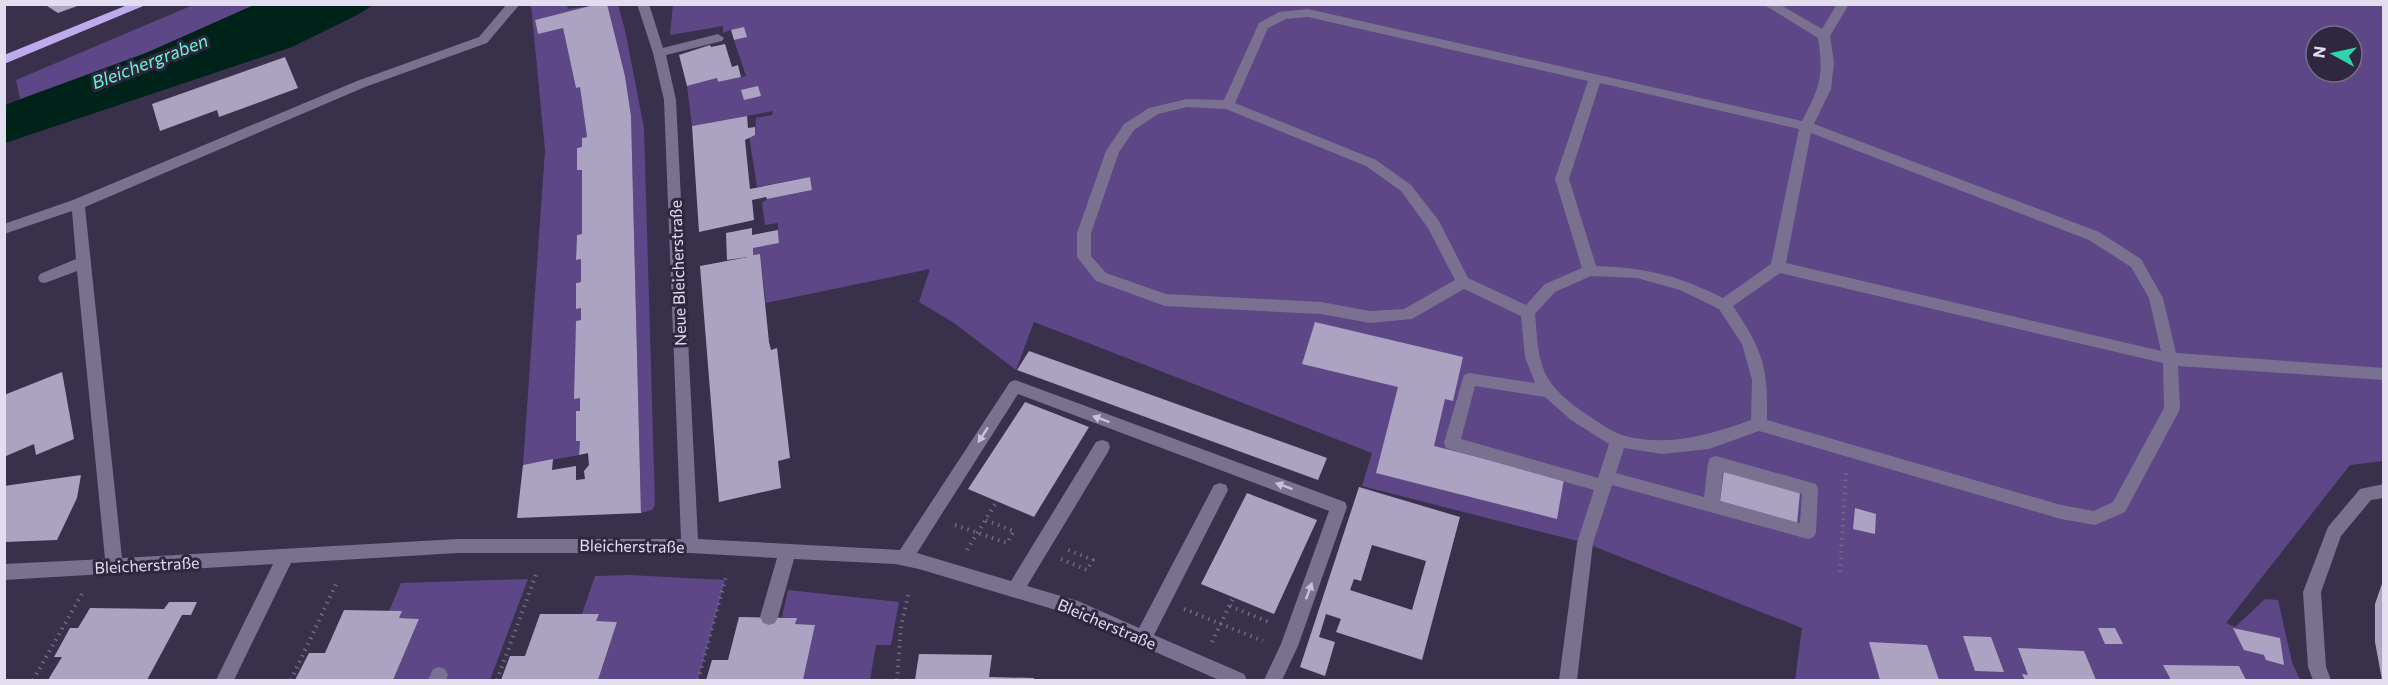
<svg xmlns="http://www.w3.org/2000/svg" width="2388" height="685" viewBox="0 0 2388 685" font-family="Commissioner,sans-serif">
<style>
.green{fill:#5d4786;fill-rule:evenodd}
.water{fill:#002319}
.building{fill:#aca3c3;fill-rule:evenodd}
.lines{fill:none;stroke-linecap:round;stroke-linejoin:round}
.path{stroke:#706981;stroke-width:4;stroke-dasharray:1.5 5;stroke-linecap:butt}
.minor{fill:#7a7191;fill-rule:evenodd}
.major{fill:#beabed;fill-rule:evenodd}
.oneway{fill:#c8c2d8}
.labels{text-anchor:middle;stroke-width:6;stroke-linejoin:round;paint-order:stroke}
.street-label{font-size:16px;fill:#e2ddef;stroke:#2f2640}
.water-label{font-size:18px;font-style:italic;fill:#67face;stroke:#2f2640}
</style>
<rect width="100%" height="100%" fill="#39304b"/>
<g class="green">
<path d="M673,4L2383,5V461L2350,465L2226,623L2235,627L2265,599L2278,600L2292,662L2300,680H1795L1802,628L1585,543L1362,486L1372,453L1034,322L1016,370L954,323L919,302L930,269L766,303L760,254L753,255V248L779,243L778,223L765,225L762,203L767,199L812,190L810,177L757,187L749,136L755,135L756,118L772,115L773,111L692,126L687,86L717,78L718,82L746,76L734,40L746,37L731,30L723,33V26L670,35ZM2316,36H2352V72H2316Z"/>
<path d="M193,5H254L146,53L20,99L16,80Z"/>
<path d="M531,5H567L568,9L598,5L535,20L538,34L563,28L576,88L580,87L587,137L582,138V147L577,148V170H582V234L577,235L576,260L581,259V282L576,283V309L581,308V320L576,322L575,398H580V411L576,412V441H580L579,455L523,465L545,150Z"/>
<path d="M607,5H618L625,30L644,128L655,505L652,510L641,513L631,116L625,76Z"/>
<path d="M630,575L725,580L698,680H598L617,622L596,621L599,614H582L595,576Z"/>
<path d="M528,579L490,680H393L419,619L399,618L402,611H389L401,583Z"/>
<path d="M788,590L899,602L891,645H876L870,680H803L815,625L795,624L796,618L782,617Z"/>
</g>
<path class="water" d="M254,5H373L359,14L292,47L5,143V105L146,53Z"/>
<g class="building">
<path d="M44,4H80V5L58,13Z"/>
<path d="M598,4H607L625,76L631,116L641,513L517,518L523,465L553,459L552,470L576,466V480L585,479L584,471L589,465L588,453L579,455L580,441H576V411H580V398L574,399L576,321L581,320V308L576,309V283L581,282V259L576,260L577,235L582,234V170H577V148L582,147V138L587,137L580,87L576,88L563,28L538,34L535,20Z"/>
<path d="M744,27L747,37L734,40L731,30Z"/>
<path d="M725,44L732,67L738,65L741,77L718,82L717,78L687,86L679,55L710,45L711,47Z"/>
<path d="M285,57L298,88L219,117L217,110L160,131L152,104Z"/>
<path d="M758,86L761,96L744,100L741,90Z"/>
<path d="M747,116L748,128L755,127V135L745,140L750,189L810,177L812,190L767,199L766,197L752,200L754,220L699,232L692,126Z"/>
<path d="M752,228V235L778,230L779,243L753,248V255L760,254L769,342L771,350L777,348L790,458L778,461L781,488L719,502L700,266L748,257L727,260L726,233Z"/>
<path d="M1315,322L1463,357L1453,401L1445,399L1434,446L1564,479L1557,519L1376,473L1398,387L1302,364Z"/>
<path d="M1029,351L1327,458L1318,480L1017,370Z"/>
<path d="M62,372L74,439L36,455L34,444L6,456L4,395Z"/>
<path d="M1025,402L1089,427L1034,517L968,489Z"/>
<path d="M1724,470L1800,492L1797,523L1720,501Z"/>
<path d="M81,475L77,498L57,540L4,542V486Z"/>
<path d="M1359,487L1460,517L1422,660L1336,632L1341,619L1326,614L1319,637L1335,642L1325,676L1300,667ZM1372,545L1426,561L1412,610L1350,590L1354,579L1361,581Z"/>
<path d="M1247,493L1317,520L1274,614L1201,584Z"/>
<path d="M1855,508L1876,514L1875,534L1853,529Z"/>
<path d="M2384,578V680H2382L2375,642V604Z"/>
<path d="M169,602H197L191,615H182L147,680H48L62,657H54L70,628H78L90,608L164,609Z"/>
<path d="M344,610L402,611L399,618L419,619L393,680H295L309,653H325Z"/>
<path d="M540,614H599L596,621L617,622L598,680H501L510,656H525Z"/>
<path d="M739,617L797,618L795,624L815,625L803,680H706L712,660H728Z"/>
<path d="M2098,628H2115L2123,644H2105Z"/>
<path d="M2233,628L2280,638L2284,665L2266,660L2264,655L2244,650Z"/>
<path d="M1963,636L1991,637L2004,672L1975,671Z"/>
<path d="M1869,642L1927,645L1939,680H1880Z"/>
<path d="M2018,648L2084,651L2096,680H2025L2022,674L2028,675Z"/>
<path d="M919,654L992,655L989,677L1034,678L1033,680H915Z"/>
<path d="M2163,665L2239,666L2246,680H2171Z"/>
</g>
<g class="lines">
<g class="path">
<path d="M955,525L1007,543L1014,531L985,520"/>
<path d="M967,550L997,501"/>
<path d="M1061,559L1087,570L1093,560L1068,550"/>
<path d="M1840,572L1846,473"/>
<path d="M1230,606L1271,623"/>
<path d="M1184,609L1263,641"/>
<path d="M1212,642L1233,598"/>
<path d="M33,680L83,592"/>
<path d="M291,680L337,582"/>
<path d="M497,680L537,572"/>
<path d="M698,680L727,573"/>
<path d="M897,680L901,626L909,592"/>
</g>
<g class="minor">
<path d="M507,4H520L487,43L365,87L85,207L122,558L458,539H681L664,100L653,53L637,4H649L663,48L718,34L724,38L722,41L666,55L676,100L698,539L900,550L1010,382L1015,380L1345,502L1347,507L1298,646L1282,680H1264L1281,644L1329,511L1018,394L917,553L1011,581L1096,442L1102,440L1108,442L1110,447L1108,452L1027,586L1078,601L1139,628L1214,485L1220,483L1226,485L1228,490L1154,635L1244,674L1247,680H1219L1069,614L919,569L895,564L794,559L778,617L775,623L769,625L763,623L760,617L777,558L690,553H458L291,563L234,680H216L273,564L4,580V564L105,559L77,271L45,283L40,282L38,278L40,274L76,259L72,211L4,234V224L73,200L357,81L479,37Z"/>
<path d="M1763,4H1779L1822,29L1837,4H1849L1830,36L1834,62L1831,89L1814,124L2099,232L2141,259L2163,298L2176,353L2384,368V380L2178,366L2180,408L2178,413L2125,512L2095,525L2061,519L1759,431L1709,449L1662,454L1624,448L1616,473L1704,497L1708,463L1710,458L1716,456L1816,484L1818,489L1816,532L1814,537L1808,539L1612,485L1593,543L1577,680H1559L1577,543L1594,490L1452,450L1446,448L1444,443L1464,375L1469,373L1535,383L1525,357L1521,316L1464,289L1412,319L1370,323L1321,314L1165,306L1096,281L1077,257V233L1106,151L1124,124L1149,108L1187,99L1224,100L1259,23L1279,12L1308,9L1802,121C1820,87 1824,76 1818,38ZM1308,17L1588,81L1555,179L1582,268L1545,284L1526,305L1468,278L1439,221L1411,185L1376,160L1235,103L1268,28L1286,19ZM1600,83L1799,129L1771,264L1723,298C1676,275 1648,268 1596,266L1569,179ZM1187,107L1226,109L1366,166L1401,191L1428,228L1455,280L1404,309L1370,311L1321,302L1166,294L1106,273L1091,256V233L1119,152L1134,130L1158,114ZM1811,133L2089,240L2131,267L2149,298L2161,351L1786,263ZM1780,273L2163,363L2164,408L2113,502L2094,511L2061,505L1767,420C1768,366 1763,351 1733,306ZM1591,276L1637,278L1680,290L1719,309L1742,344L1752,380L1751,420C1710,435 1665,448 1622,435C1610,431 1597,421 1586,414C1571,404 1553,390 1545,373C1537,355 1537,334 1535,314L1555,292ZM1475,386L1545,397L1571,420L1609,444L1598,478L1461,439ZM1723,472L1802,494L1800,523L1720,501Z"/>
<path d="M2384,484V498L2371,500L2341,536L2321,592L2326,667L2331,680H2313L2308,667L2303,592L2328,527L2360,489Z"/>
<path d="M439,667L445,669L448,675L446,680H428L433,669Z"/>
</g>
<path class="major" d="M130,4H148L4,64V55Z"/>
</g>
<defs><path id="oneway-solid" d="M-6-.8H1V-3.2L6.5 0L1 3.2V.8H-6Z" transform="scale(1.5)"/></defs>
<g class="oneway">
<use href="#oneway-solid" transform="translate(1101 419) rotate(-160)"/>
<use href="#oneway-solid" transform="translate(983 435) rotate(123)"/>
<use href="#oneway-solid" transform="translate(1284 486) rotate(-160)"/>
<use href="#oneway-solid" transform="translate(1309 591) rotate(-70)"/>
</g>
<g class="labels">
<g class="street-label">
<text transform="translate(678 273) rotate(-92)" y="6">Neue Bleicherstraße</text>
<text transform="translate(632 546) rotate(1)" y="6">Bleicherstraße</text>
<text transform="translate(147 565) rotate(-3)" y="6">Bleicherstraße</text>
<text transform="translate(1107 624) rotate(23)" y="6">Bleicherstraße</text>
</g>
<g class="water-label">
<text transform="translate(150 62) rotate(-21)" y="6">Bleichergraben</text>
</g>
</g>
<rect width="2388" height="685" fill="none" stroke="#e2ddef" stroke-width="12"/>
<g transform="translate(2334 54) rotate(278)"><circle r="28" fill="#2f2640" stroke="#776f86" stroke-width="1.5"/>
<path d="M0-4.5L10 22L0 15L-10 22Z" fill="#30d4aa"/>
<text y="-9" font-size="16" font-weight="bold" text-anchor="middle" fill="#e2ddef">N</text>
</g>
</svg>
